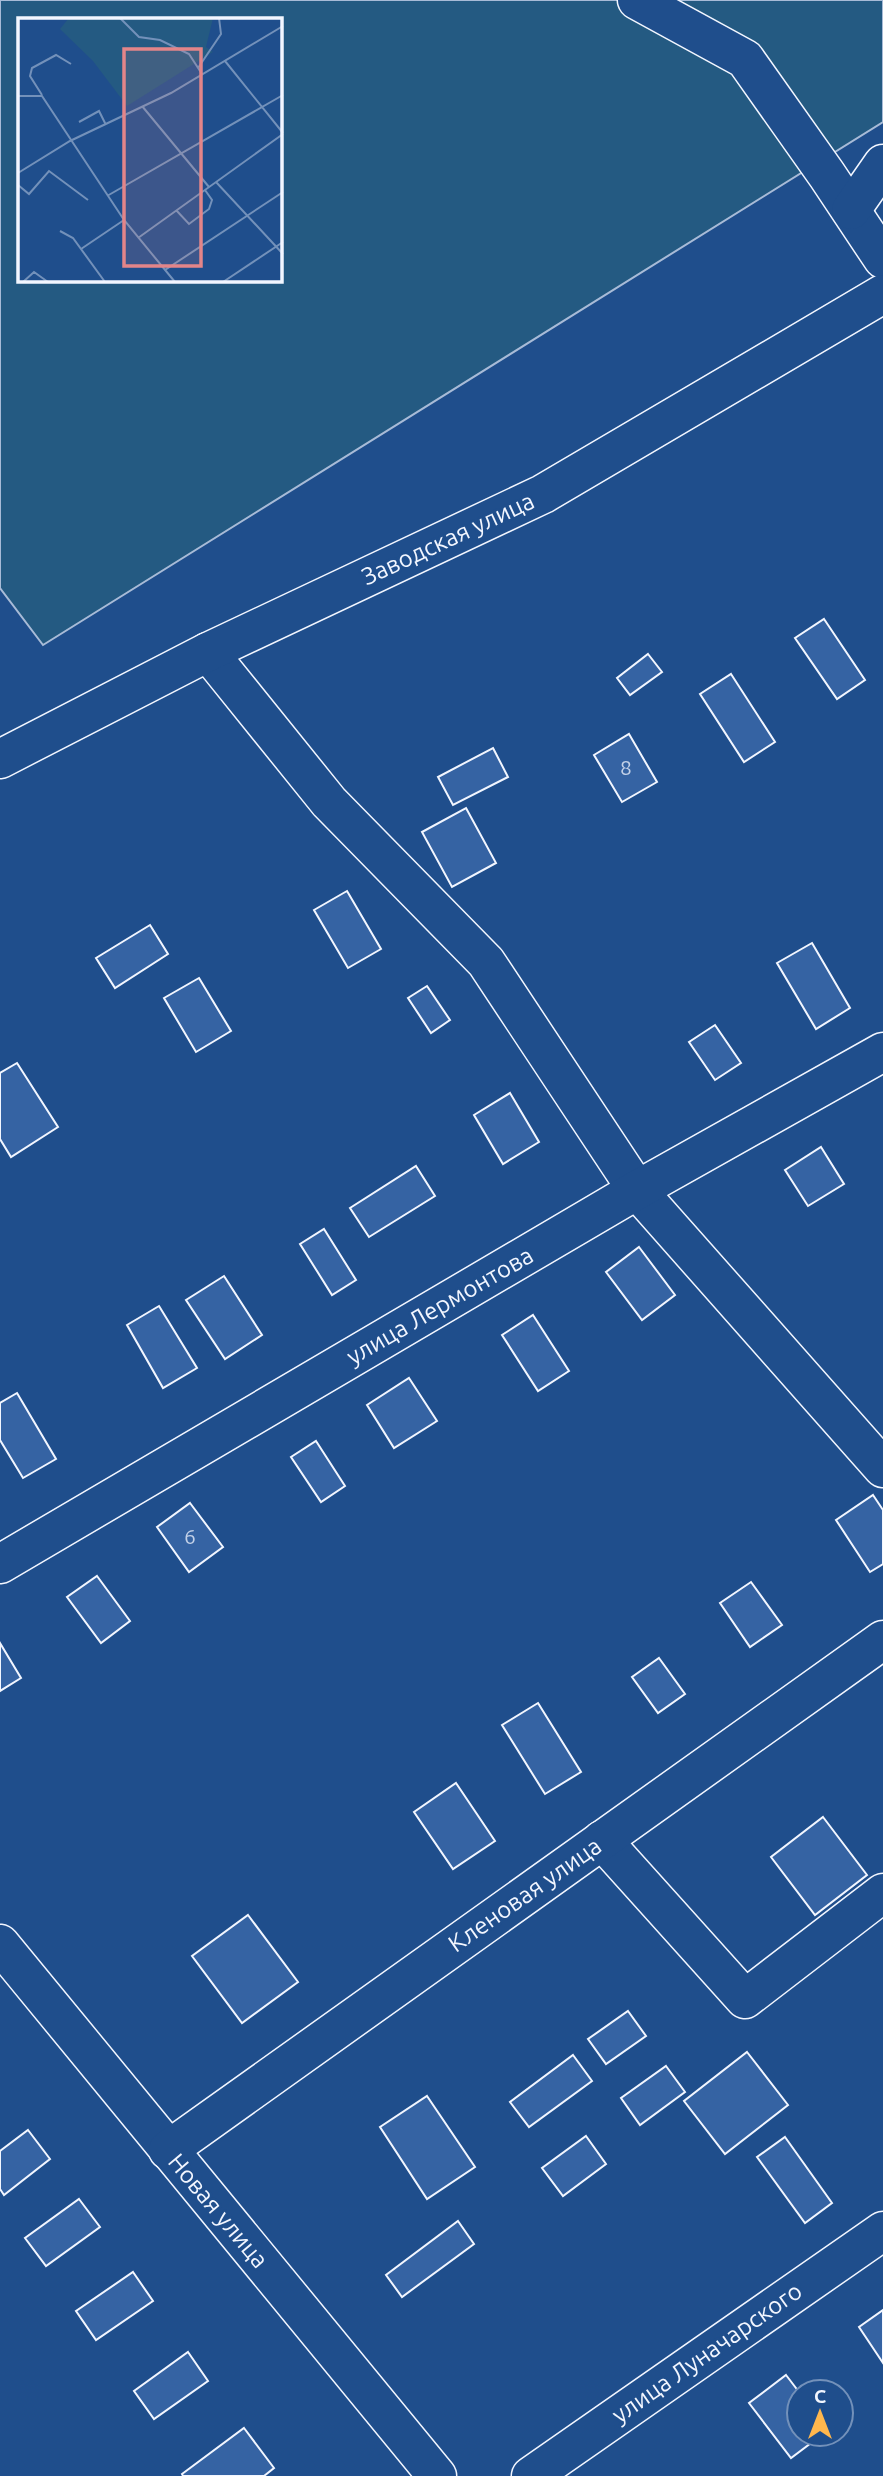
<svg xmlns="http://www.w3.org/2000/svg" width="883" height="2476" viewBox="0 0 883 2476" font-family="Ubuntu,sans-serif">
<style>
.green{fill:#245a82;stroke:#a8bbd7;stroke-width:2;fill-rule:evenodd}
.building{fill:#3563a3;stroke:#f2f6ff;stroke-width:2}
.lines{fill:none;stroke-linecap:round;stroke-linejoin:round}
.minor-casing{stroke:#f2f6ff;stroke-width:41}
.minor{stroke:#1f4e8c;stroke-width:38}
.labels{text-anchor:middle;stroke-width:5;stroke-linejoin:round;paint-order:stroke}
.number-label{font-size:21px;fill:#c3d1e8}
.street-label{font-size:24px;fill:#f2f6ff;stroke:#1f4e8c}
.inset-road{fill:none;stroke:#7391ba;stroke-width:2}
.view{fill:#e38589;fill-opacity:0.15;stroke:#e38589;stroke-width:3.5}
.inset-edge{fill:none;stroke:#f2f6ff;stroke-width:3.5}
</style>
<rect width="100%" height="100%" fill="#1f4e8c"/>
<path class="green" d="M0,0H883V122L43,645L0,588ZM19,19H280V280H19Z"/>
<g class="building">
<path d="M824,619L865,680L837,699L795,638Z"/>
<path d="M648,654L662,672L630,695L617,678Z"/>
<path d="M731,674L775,742L744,762L700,694Z"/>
<path d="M629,734L657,782L622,802L594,755Z"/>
<path d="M493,748L508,777L453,805L438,777Z"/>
<path d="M466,808L496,863L452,887L422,832Z"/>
<path d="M347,891L381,949L348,968L314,910Z"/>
<path d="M150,925L168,954L115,988L96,958Z"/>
<path d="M812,943L850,1008L816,1029L777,963Z"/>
<path d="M199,978L231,1031L196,1052L164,998Z"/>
<path d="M427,986L450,1020L431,1033L408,998Z"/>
<path d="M715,1025L741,1063L715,1080L689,1042Z"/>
<path d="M17,1063L58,1127L11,1157L0,1139V1073Z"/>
<path d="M510,1093L539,1142L503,1164L474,1115Z"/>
<path d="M821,1147L844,1184L808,1206L785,1170Z"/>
<path d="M416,1166L435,1196L369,1237L350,1208Z"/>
<path d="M324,1229L356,1280L332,1295L300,1244Z"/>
<path d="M639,1247L675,1295L642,1320L606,1272Z"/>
<path d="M224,1276L262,1335L225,1359L186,1300Z"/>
<path d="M159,1306L197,1368L163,1388L127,1325Z"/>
<path d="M533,1315L569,1371L538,1391L502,1335Z"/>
<path d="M409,1378L437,1421L394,1448L367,1405Z"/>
<path d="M17,1393L56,1459L23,1478L0,1440V1403Z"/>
<path d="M316,1441L345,1486L321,1502L291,1457Z"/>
<path d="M873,1495L883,1510V1564L870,1572L836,1520Z"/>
<path d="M190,1503L223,1547L189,1572L157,1527Z"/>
<path d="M97,1576L130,1621L101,1643L67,1597Z"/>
<path d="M751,1582L782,1625L750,1647L720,1603Z"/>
<path d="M0,1643L21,1678L0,1691Z"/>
<path d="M659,1658L685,1694L658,1713L632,1677Z"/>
<path d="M538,1703L581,1772L545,1794L502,1725Z"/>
<path d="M456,1783L495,1841L453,1869L414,1812Z"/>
<path d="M823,1817L867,1875L815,1915L771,1857Z"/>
<path d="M248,1915L298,1982L242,2023L192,1956Z"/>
<path d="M628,2011L646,2036L606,2064L588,2039Z"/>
<path d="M747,2052L788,2105L725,2154L684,2101Z"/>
<path d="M573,2055L592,2081L529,2127L510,2102Z"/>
<path d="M666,2066L685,2092L640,2125L621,2098Z"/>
<path d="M427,2096L475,2167L427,2199L380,2127Z"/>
<path d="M28,2130L50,2159L4,2195L0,2189V2151Z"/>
<path d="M586,2136L606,2164L563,2196L542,2168Z"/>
<path d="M785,2137L832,2203L805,2223L757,2157Z"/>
<path d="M79,2199L100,2227L46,2266L25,2238Z"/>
<path d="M458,2221L474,2244L402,2297L386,2275Z"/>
<path d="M133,2272L153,2301L96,2340L76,2311Z"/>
<path d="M883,2310V2363L859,2327Z"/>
<path d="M188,2352L208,2381L154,2419L134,2391Z"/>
<path d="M786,2375L799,2392V2434H823L791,2458L749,2403Z"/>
<path d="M244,2428L274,2468L264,2476H183L182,2474Z"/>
</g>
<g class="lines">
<defs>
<g id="minor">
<path d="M637,0L745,59L827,175L883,259"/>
<path d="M851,210L883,164"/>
<path d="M208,652L329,802L486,962L637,1190L883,1468"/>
<path d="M0,759L208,652L543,494L883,294"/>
<path d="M0,1564L637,1190L883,1052"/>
<path d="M602,1840L745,1999L883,1893"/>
<path d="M0,1944L437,2476"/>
<path d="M168,2150L883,1640"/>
<path d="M531,2476L883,2231"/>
</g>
</defs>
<use href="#minor" class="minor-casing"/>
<use href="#minor" class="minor"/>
</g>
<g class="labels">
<g class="number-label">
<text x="626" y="775">8</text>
<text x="190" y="1544">6</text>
</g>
<g class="street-label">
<text transform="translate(448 539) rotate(-25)" y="8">Заводская улица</text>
<text transform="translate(440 1306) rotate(-30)" y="8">улица Лермонтова</text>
<text transform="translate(525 1895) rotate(-35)" y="8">Кленовая улица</text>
<text transform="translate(218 2211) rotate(50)" y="8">Новая улица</text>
<text transform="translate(707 2353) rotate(-35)" y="8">улица Луначарского</text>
</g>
</g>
<g transform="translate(18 18)">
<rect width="264" height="264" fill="#1f4e8c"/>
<path d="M51,0H195L188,29L195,34L109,88L75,43L42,11Z" fill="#245a82"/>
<path class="inset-road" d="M102,0L121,19L142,22L171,36L184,56M207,43L265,115M180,50L203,16L201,0M24,77L12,58L14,50L38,37L53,46M0,78H24L106,202L157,264M124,88L191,169M61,104L81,93L88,107M0,155L52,123L153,75L265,8M198,164L265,236M0,167L11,176L31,153L70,182M89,178L265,77M158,192L171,206L191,191L194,182L187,172M42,213L55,220L87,264M120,220L265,116M63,231L106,202M147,252L265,174M5,264L16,254L30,264M205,264L265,224"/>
<path class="view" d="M106,31H183V248H106Z"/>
<rect width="264" height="264" class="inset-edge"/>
</g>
<g transform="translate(820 2413)"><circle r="33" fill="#1f4e8c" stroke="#7391ba" stroke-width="2"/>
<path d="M0-5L12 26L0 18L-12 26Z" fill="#ffb74d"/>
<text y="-10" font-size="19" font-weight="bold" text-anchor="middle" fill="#f2f6ff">С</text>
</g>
</svg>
